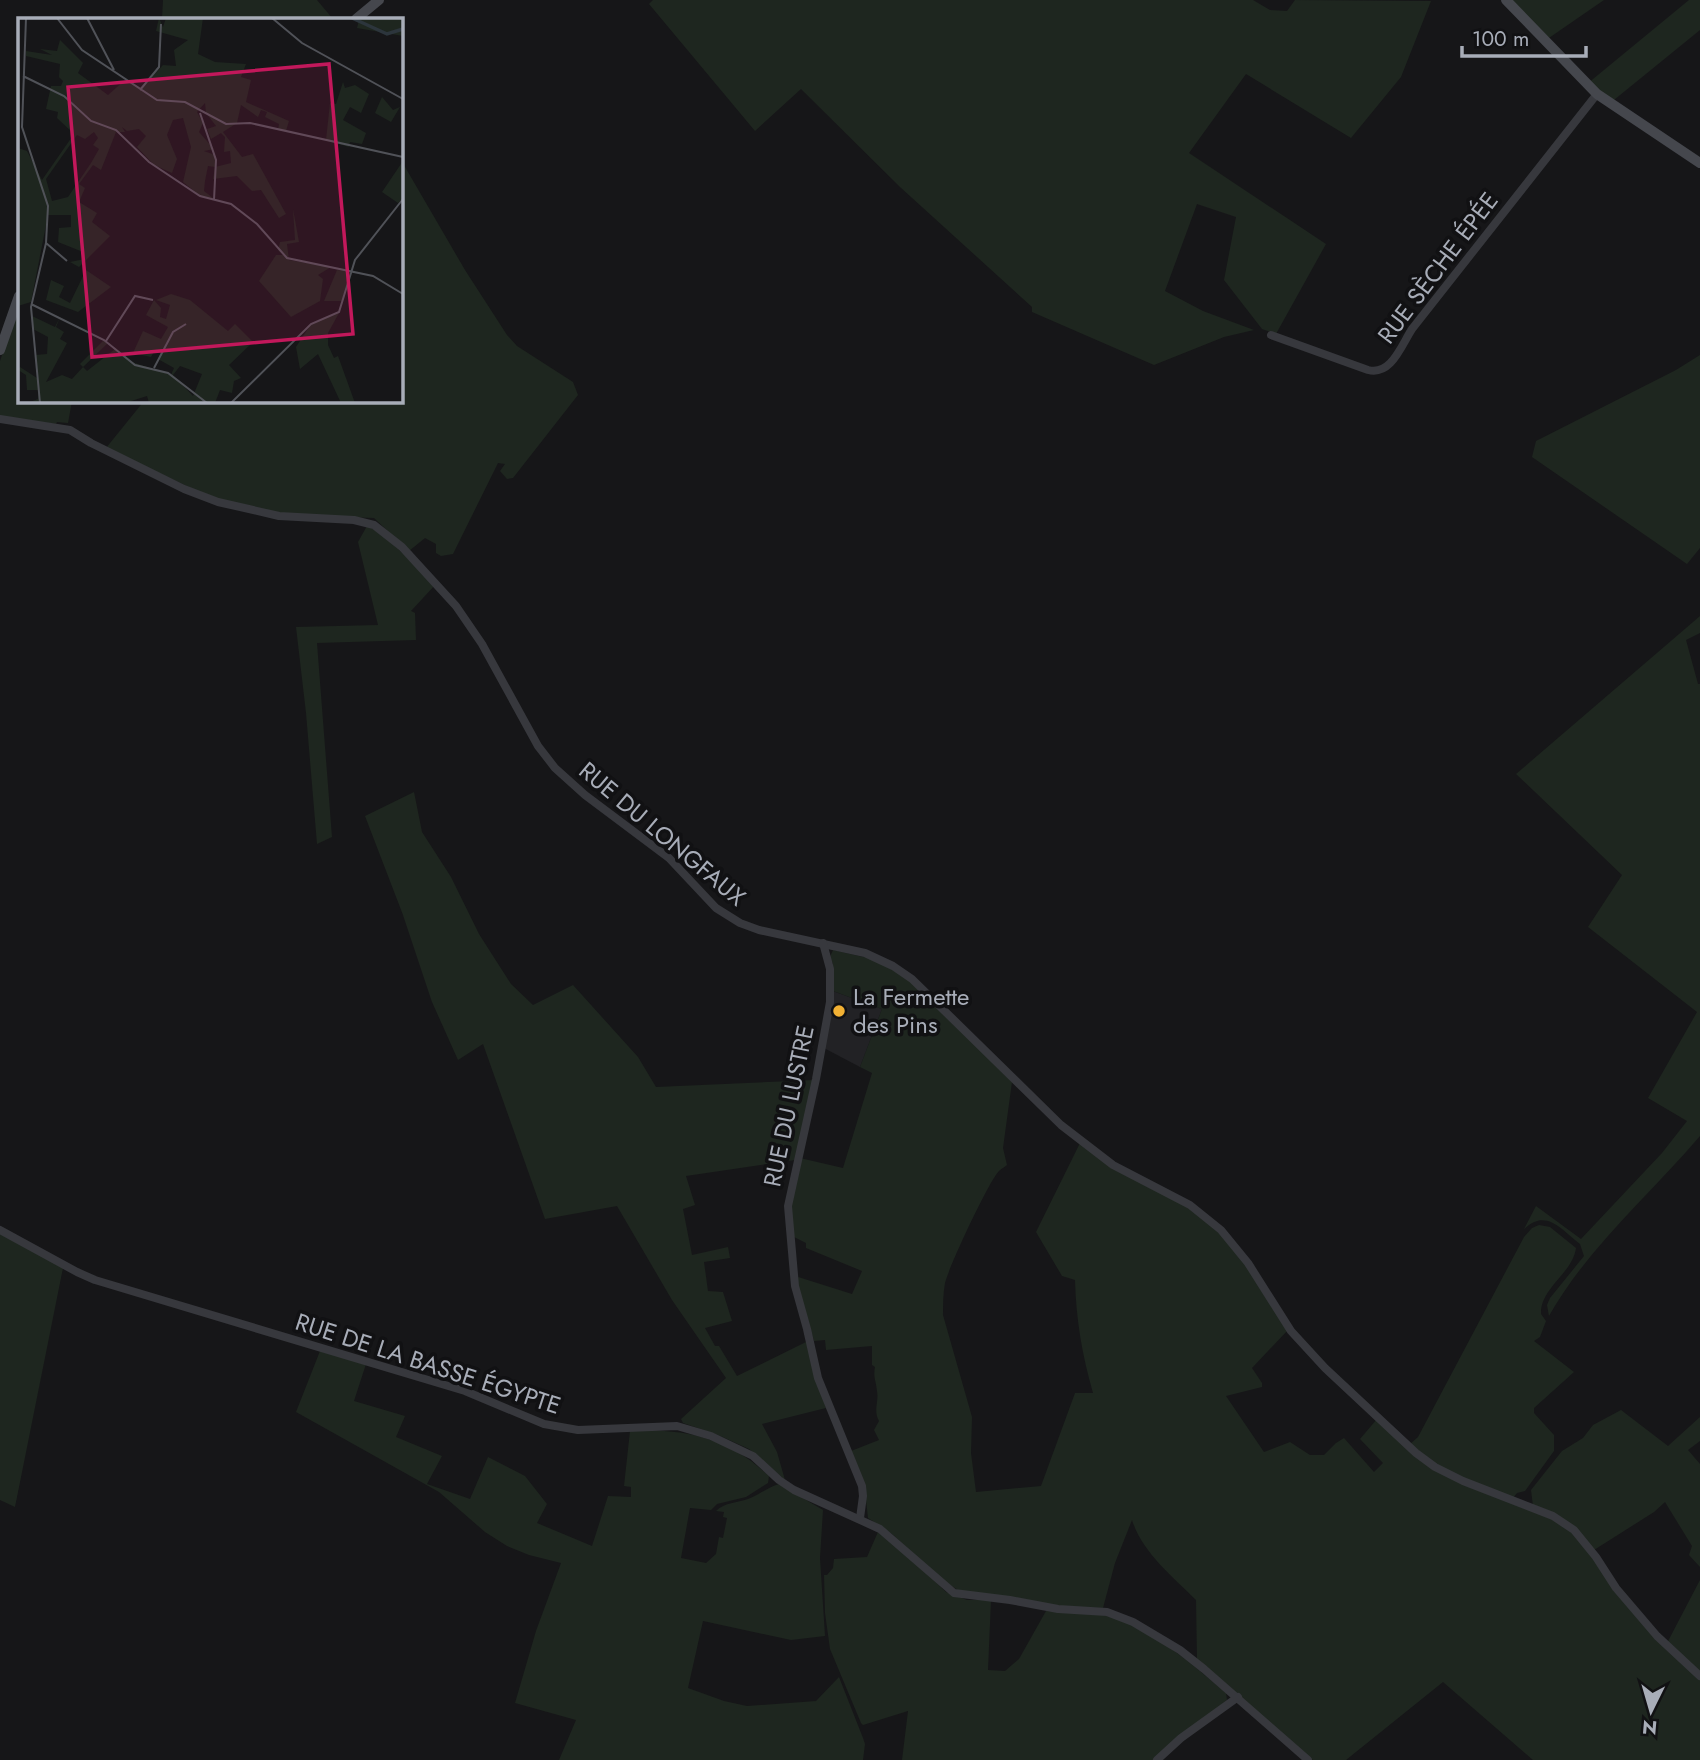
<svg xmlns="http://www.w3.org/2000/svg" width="1700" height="1760" viewBox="0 0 1700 1760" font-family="Jost,sans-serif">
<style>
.built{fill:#222225}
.green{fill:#1e261f}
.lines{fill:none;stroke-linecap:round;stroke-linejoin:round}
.street{stroke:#37383d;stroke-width:8}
.secondary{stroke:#45474d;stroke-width:10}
.poi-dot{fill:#f2b134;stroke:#111113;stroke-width:2.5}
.labels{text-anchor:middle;stroke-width:7;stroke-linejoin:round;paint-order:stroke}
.street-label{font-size:24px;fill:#a8adb8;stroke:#111113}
.poi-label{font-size:24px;fill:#a8adb8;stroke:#111113;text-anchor:start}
.inset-river{fill:none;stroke:#2c353c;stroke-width:3.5}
.inset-road{fill:none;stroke:#505258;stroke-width:2}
.view{fill:#c2185b;fill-opacity:0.15;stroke:#c2185b;stroke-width:3.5}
.inset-edge{fill:none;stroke:#a8adb8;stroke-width:3.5}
</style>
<rect width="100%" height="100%" fill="#161618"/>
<path class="built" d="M830,990L882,1009L860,1067L822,1047Z"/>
<g class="green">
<path d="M163,0H317L333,19H162Z"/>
<path d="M653,0H1253L1270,10L1287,11L1295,0L1431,1L1401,77L1351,138L1246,74L1189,153L1326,244L1276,334L1262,329L1224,280L1236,217L1197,204L1165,291L1203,311L1254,330L1224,337L1154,365L1032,312V307L900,187L801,89L755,131L649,4Z"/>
<path d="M1506,0H1604L1546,40Z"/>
<path d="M1689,0H1700V30L1609,104L1587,84Z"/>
<path d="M401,160L465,270L507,335L517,346L573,382L578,395L513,478L507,479L500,471L505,464L498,463L453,554L441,556L436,553V544L425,538L409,551L374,518L285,515L208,496L106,448L144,401H401Z"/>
<path d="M19,305V401H72L68,423L57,422L56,424L0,417V361Z"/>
<path d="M1700,355V548L1687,564L1532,457L1536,441L1676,370Z"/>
<path d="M367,526L383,534L435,585L411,611L415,613L416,640L317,643L332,837L317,844L306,713L296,627L378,625L358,542Z"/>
<path d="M1700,616V633L1686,640L1698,684H1700V1136C1649,1196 1588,1247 1549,1316L1547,1305L1550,1298L1584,1256L1580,1244C1561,1229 1546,1208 1524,1229L1536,1206L1581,1239L1662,1153L1687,1121L1648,1098L1697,1012L1588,927L1622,875L1516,774Z"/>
<path d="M414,792L422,832L451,877L479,934L511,984L533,1005L573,985L638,1057L656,1087L814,1080L795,1160L686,1176L695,1205L683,1209L692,1255L728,1247L730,1258L704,1262L708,1291L723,1292L732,1321L705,1328L715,1346H719L737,1376L808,1341L826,1408L762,1424L777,1452L785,1480L749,1449L718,1435L683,1423L681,1419L726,1378L672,1300L617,1206L545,1219L483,1044L458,1060L432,1002L403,915L365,816Z"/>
<path d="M833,950L872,959L908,978L1012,1082L1003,1148L1007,1165C1005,1167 1002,1168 999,1171C989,1181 949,1267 945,1283C943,1294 943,1305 943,1315L972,1417L971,1453L976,1492L1041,1486L1075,1393H1093C1082,1355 1076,1319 1075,1280L1062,1276L1036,1232L1080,1143C1134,1175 1198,1202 1238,1253C1257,1276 1271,1305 1287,1331L1252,1368L1262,1383V1387L1226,1396L1264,1452L1290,1442L1310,1455H1324L1336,1443L1344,1438L1374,1472L1383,1463L1360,1439L1377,1419L1423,1460L1552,1518L1567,1527L1666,1645L1700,1580V1760H1533L1443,1682L1346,1760H1313L1197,1659L1196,1600C1172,1576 1142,1552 1132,1520L1115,1563L1103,1608L1067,1607L958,1590L943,1581L892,1534L868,1518L865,1491L851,1451L879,1440L874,1430L879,1421C873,1410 879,1402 877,1391C876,1381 873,1377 875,1367L872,1365V1346L826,1350L825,1340L814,1341L795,1276L852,1294L862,1271L806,1248V1243L792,1236L791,1200L800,1158L843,1168L872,1073L860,1067L882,1009L833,991V964L830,957Z"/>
<path d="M1539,1225L1550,1227L1576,1248C1573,1273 1540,1288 1541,1314L1546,1321L1540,1337L1534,1341L1574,1372L1534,1408V1413L1554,1435V1451L1525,1491L1517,1493L1512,1499L1441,1468L1410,1444L1418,1437L1524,1237L1532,1228Z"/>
<path d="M0,1233L63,1268L15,1507L0,1500Z"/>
<path d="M320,1351L366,1364L354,1401L405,1416L396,1437L442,1456L427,1484L470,1499L488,1457L525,1476L547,1504L537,1523L592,1546L608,1496L631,1497V1487L624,1486L630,1431C684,1428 728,1437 769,1476L768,1483L746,1497L717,1504L711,1510L690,1508L681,1558L706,1563L716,1554L719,1537L723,1538L727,1518L723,1517L724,1512L716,1511C725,1502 737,1503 748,1499C759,1495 768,1487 779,1484L823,1510L820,1558L825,1636L791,1640L703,1621L688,1688L724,1701L747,1706L816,1701L839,1677L863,1738L865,1744L863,1760H559L576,1720L515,1703L536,1631L561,1563L529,1555L507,1546L485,1532L439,1492L296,1412Z"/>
<path d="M1621,1410L1668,1446L1700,1417V1441L1688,1450L1700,1464V1567L1689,1555L1692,1546L1665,1502L1654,1512L1594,1550L1578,1531L1533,1506L1531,1490L1562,1451L1583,1438L1593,1425Z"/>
<path d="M878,1532L914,1561L946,1592L967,1600H991L988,1670L1005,1671L1019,1659L1046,1611C1066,1612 1088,1611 1107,1616C1146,1624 1196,1667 1226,1693L1227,1700L1154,1760H902L908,1711L863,1725L861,1723L830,1649L825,1613L824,1575H827L833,1568L834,1559L867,1557Z"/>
</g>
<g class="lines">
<g class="street">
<path d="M1271,335L1368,370C1391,376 1401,346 1412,329L1597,94"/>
<path d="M0,419L70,430L91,443L184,489L218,502L279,516L354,520L374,525L402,547L456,606L482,644L538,746L555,768L585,795L669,858L716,908L740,923L759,930L865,953L893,966L912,979L1061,1125L1113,1165L1190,1205L1221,1230L1248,1263L1291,1331L1325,1368L1416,1453L1435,1467L1463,1481L1553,1516L1574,1530L1596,1557L1616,1588L1657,1636L1700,1676"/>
<path d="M823,943L830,969V1002L816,1079L788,1206L795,1286L807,1329L818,1378L862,1486L863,1496L860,1518"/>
<path d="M0,1230L77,1272L95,1280L465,1391L544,1424L578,1430L677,1426L711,1436L753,1456L779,1480L794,1490L880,1529L954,1593L1010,1600L1058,1609L1107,1612L1133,1622L1180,1650L1204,1669L1308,1760"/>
<path d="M1157,1760L1181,1738L1238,1697"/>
</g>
<g class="secondary">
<path d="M1506,0L1597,94L1700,163"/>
<path d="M356,19L379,0"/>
<path d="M0,350L19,296"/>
</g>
</g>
<circle class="poi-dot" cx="839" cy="1011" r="7"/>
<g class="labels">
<g class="street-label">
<text transform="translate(1438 268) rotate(-53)" y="8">RUE SÈCHE ÉPÉE</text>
<text transform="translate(662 834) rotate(40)" y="8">RUE DU LONGFAUX</text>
<text transform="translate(789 1106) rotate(-78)" y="8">RUE DU LUSTRE</text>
<text transform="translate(428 1364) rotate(18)" y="8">RUE DE LA BASSE ÉGYPTE</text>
</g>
<g class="poi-label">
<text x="853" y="1005">La Fermette<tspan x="853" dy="28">des Pins</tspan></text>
</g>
</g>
<g transform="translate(18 18)">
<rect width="385" height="385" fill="#161618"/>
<path d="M141,0L145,9L148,0H185L180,36L197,44L228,46L223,59L233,62L228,84L271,103L268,113L260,112L261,106L247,99L249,94L243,92L240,99L223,87L219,105L205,114L224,139L235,136L268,196L261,200L243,172L234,173L219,158L195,161L197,149L190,148L187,163L186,173L195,180L182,178L165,164L173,129L165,100L155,102L149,117L159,141L154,155L136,147L119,129L128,118L121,111L109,113L104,109L107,114H98L83,152L75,147L61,166L67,170L61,184L79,195L74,204L92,218L61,249L52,244L67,241L65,234L40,224L41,210L53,209V197H30L13,284L0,288V130L9,133L24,162L56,116L39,100L40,94L28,91L33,68H43L45,63L41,59L42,46L8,38V33L34,37L22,31L39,33L42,22L65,45L60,55L90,77L107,62L124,70L145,47L158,48L156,32L170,22L138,13ZM187,85L188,95L198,108L189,111L193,121L203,115L207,119L206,134L212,133L213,145L197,149V137L186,133L196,131L181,114L185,105L179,94ZM76,114L80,120L75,127L81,131L73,145L50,179L34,183L28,161L59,117L67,121ZM334,0H385V18L339,10L341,2ZM325,64L327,70L337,67L351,76L343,95L332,89L325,102L348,115L344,126L332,124L331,129L308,122L312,85L318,86ZM364,79L375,92L382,89L373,104L357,95ZM385,143V180L380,185L364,174ZM275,191L281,224L269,226L271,242L313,249L300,257L305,261L302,283L273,299L241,263L258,237H265L260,232L262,224L277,222ZM68,252L93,269L60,294L28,282L33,262L46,268L41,279L52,285ZM319,252L332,253L324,283H306ZM153,276L172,282L210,313L217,306L235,324L211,347L223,360L216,363L214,375L202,372L197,385H131L129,378L107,385H9L20,381V372H9L8,357L0,352L2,349L19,360L18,337L29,336L30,319L15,311L14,298L37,309L42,299L38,309L46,314L42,321L49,325L28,364L44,357L54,361L65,349L62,346L86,322L90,325L65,349L69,353L97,331L111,343L153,357L156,350L140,341L143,334L137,332L133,339L115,335L125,313L143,321L150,309L128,297L136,282L143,290L142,299L148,301L152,287L138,282ZM162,348L184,356L175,378L155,357ZM321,295L310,315V327L316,340L320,338L337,385H323L300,336L282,351L278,329L293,306Z" fill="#1e261f" fill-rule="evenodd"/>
<path class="inset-river" d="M334,0L369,16L385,11"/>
<path class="inset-road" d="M8,0L4,109L30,188L28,225L13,289L22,385M39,0L64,32L139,82L167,84L208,106L232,105L385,139M69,0L96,52M254,0L284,25L385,81M5,58L46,78L73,103L98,112L131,144L182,178L213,186L239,206L269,240L355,258L385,276M122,72L141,49L143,6M182,95L198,142L196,182M28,225L49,243M13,286L86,322L117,347L150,355L189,385M88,323L117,278L135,282M136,350L155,314L168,306M213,385L293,306L321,294L337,242L385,181"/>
<path class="view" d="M311,46L335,316L74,339L50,69Z"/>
<rect width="385" height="385" class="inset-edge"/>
</g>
<g transform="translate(1651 1711) rotate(185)" stroke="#111113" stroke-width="5" paint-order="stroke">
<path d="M0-5L12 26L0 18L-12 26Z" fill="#a8adb8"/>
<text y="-10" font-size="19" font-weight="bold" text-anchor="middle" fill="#a8adb8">N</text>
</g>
<path d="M1462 46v10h124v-10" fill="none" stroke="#a8adb8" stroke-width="3.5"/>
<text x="1472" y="46" font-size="21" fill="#a8adb8" stroke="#111113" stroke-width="5" paint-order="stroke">100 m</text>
</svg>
